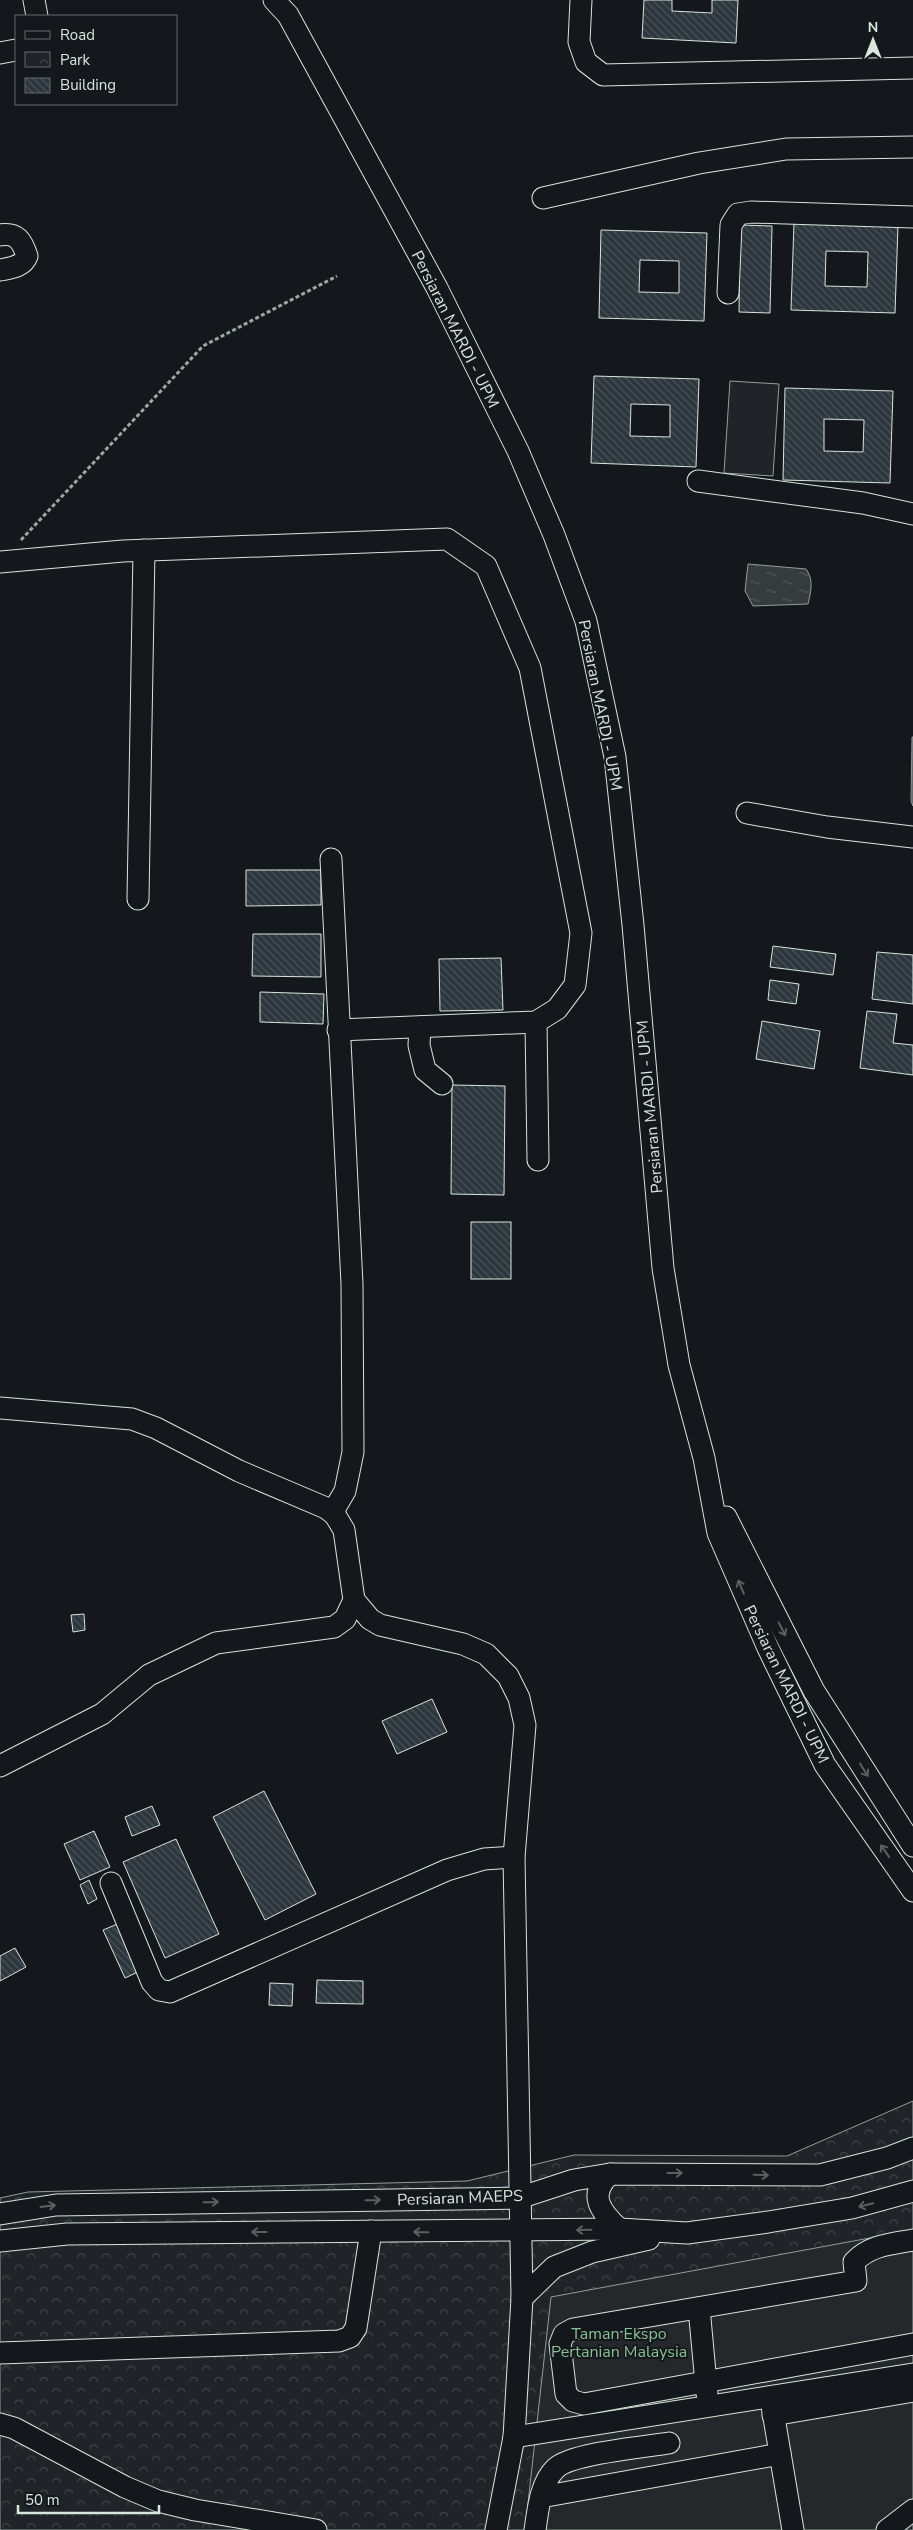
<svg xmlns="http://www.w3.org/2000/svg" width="913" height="2530" viewBox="0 0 913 2530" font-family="'Nunito Sans',sans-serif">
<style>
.green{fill:#202428;stroke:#939e99}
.park{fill:url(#park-crowns);stroke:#939e99}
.parking{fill:#24282b;stroke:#939e99}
.water{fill:url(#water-ripples);stroke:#939e99}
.building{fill:url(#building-back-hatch);stroke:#d8e6dc;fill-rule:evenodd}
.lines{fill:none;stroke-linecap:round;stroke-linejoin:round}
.minor-casing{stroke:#d8e6dc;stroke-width:23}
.path{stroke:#9da8a2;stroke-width:3;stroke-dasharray:4 2.5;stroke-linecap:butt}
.minor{stroke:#14181c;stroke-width:21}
.oneway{stroke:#59605f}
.labels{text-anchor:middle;stroke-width:4;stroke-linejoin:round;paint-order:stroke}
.street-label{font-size:16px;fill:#d8e6dc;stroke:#14181c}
.park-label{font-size:16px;fill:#8ac095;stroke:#14181c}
</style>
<defs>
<pattern id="park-crowns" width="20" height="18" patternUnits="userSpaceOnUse" patternTransform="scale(1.25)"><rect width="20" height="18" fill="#202428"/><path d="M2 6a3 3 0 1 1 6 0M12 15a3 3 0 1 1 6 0" fill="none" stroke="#404447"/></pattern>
<pattern id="water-ripples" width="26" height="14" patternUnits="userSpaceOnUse" patternTransform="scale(1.25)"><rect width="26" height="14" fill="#363b3e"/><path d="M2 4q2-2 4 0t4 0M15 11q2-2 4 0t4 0" fill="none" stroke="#525759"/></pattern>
<pattern id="building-back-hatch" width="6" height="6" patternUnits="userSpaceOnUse" patternTransform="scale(1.25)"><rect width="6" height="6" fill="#2c363c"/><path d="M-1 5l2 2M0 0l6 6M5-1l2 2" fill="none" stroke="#4a5358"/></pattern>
</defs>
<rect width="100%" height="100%" fill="#14181c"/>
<path class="green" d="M730,381L779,384L773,476L724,473Z"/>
<path class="park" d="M913,2101V2530H0V2198L28,2192L467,2181L574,2155L787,2156Z"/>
<path class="parking" d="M913,2230V2517L896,2530H525L551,2297Z"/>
<g class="water">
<path d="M748,564L806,569C814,580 811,591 808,604L753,606L745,591Z"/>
<path d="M912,737H913V806L911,801Z"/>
</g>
<g class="building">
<path d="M644,0H672V11L712,13V0H738L736,43L642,38Z"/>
<path d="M794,223L898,226L895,313L791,310ZM826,251L868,252L867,287L825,286Z"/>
<path d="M740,225L772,226L770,313L739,312Z"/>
<path d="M601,230L707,233L704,321L599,318ZM640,260L679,261V293L639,292Z"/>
<path d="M594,376L699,379L696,467L591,463ZM631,404L670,405V437L630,436Z"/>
<path d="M785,388L893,391L890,483L783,480ZM824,419L864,420L863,452L824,451Z"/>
<path d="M246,870H321V905L246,906Z"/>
<path d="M253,934H321V977L252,976Z"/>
<path d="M773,946L836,954L833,975L770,967Z"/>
<path d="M877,952L913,955V1004L872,999Z"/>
<path d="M501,958L503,1010L440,1011L439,959Z"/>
<path d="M770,980L799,984L796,1004L768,1000Z"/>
<path d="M260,992L324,994L323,1024L260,1022Z"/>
<path d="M867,1011L897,1014L893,1043L913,1045V1075L860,1068Z"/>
<path d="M762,1021L820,1031L814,1069L756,1059Z"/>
<path d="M452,1085L505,1086L504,1195L451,1194Z"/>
<rect x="471" y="1222" width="40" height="57"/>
<path d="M84,1614L85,1630L73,1632L71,1615Z"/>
<path d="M432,1699L447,1732L397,1754L382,1721Z"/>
<path d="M264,1791L316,1894L265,1920L213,1817Z"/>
<path d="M152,1806L160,1825L132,1836L125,1817Z"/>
<path d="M94,1831L110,1867L80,1880L64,1844Z"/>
<path d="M176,1839L219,1934L165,1958L123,1862Z"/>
<path d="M89,1880L97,1899L88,1904L80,1885Z"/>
<path d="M120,1923L142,1970L125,1978L103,1930Z"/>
<path d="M15,1948L26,1967L0,1981V1956Z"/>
<path d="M317,1980L363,1981V2004L316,2003Z"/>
<path d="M270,1983L293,1984L292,2006L269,2005Z"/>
</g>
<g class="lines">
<defs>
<g id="minor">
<path d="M34,0L37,16"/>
<path d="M274,0L288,15L437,288L518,451L554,535L586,621L615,757L633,925L663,1268L679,1365L704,1458L718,1533L768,1648L825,1765L913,1891"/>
<path d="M581,0L579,42L586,62L603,75L913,68"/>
<path d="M0,53L16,50"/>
<path d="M543,198L699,163L786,149L913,147"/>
<path d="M0,235C17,232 22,241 27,256C23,267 10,268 0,270"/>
<path d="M728,293L731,225L738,214L751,212L913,217"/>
<path d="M698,481L863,503L913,514"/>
<path d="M0,562L123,551L447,539L486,566L530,668L581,933L575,985L557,1009L536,1022L338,1030"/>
<path d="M747,813L827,827L913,837"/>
<path d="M138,899L144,550"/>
<path d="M536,1022L538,1160"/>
<path d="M420,1027L419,1045L425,1070L442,1084"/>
<path d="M0,1408L132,1419L156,1428L239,1471L326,1508L335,1515"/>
<path d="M726,1517L814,1691L913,1846"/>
<path d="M354,1600L370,1619L380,1625L463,1644L486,1654L508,1676L519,1698L525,1725L514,1857L522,2298L514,2437L496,2530"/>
<path d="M0,1766L102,1714L149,1675L216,1643L334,1627L345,1619L354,1600L344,1530L335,1515V1508L345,1491L353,1452L352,1284L331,859"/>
<path d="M111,1883L152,1982L159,1990L170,1992L447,1870L484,1859L514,1857"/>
<path d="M610,2174C587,2195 601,2212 619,2229"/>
<path d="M0,2214L56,2205L519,2198L574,2180L610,2174L820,2175L887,2158L913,2148"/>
<path d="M913,2240C891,2244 870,2245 854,2262L856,2281L573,2329L564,2334L560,2344L566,2394L573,2401L584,2404L913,2344"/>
<path d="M0,2241L67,2234L619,2229L687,2233L768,2222L852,2208L913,2191"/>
<path d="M522,2298L554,2267L592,2252L649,2239"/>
<path d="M699,2308L707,2394"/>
<path d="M0,2353L339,2341L350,2337L356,2328L371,2231"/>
<path d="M771,2400L793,2530"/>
<path d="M773,2415L913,2391"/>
<path d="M0,2424L14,2428L125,2487L158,2501L195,2510L316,2530"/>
<path d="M514,2437L913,2374"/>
<path d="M541,2497L780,2454"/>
<path d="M535,2530C538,2510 540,2483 556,2468C572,2453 645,2447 669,2443"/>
<path d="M887,2530L913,2510"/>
</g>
</defs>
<use href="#minor" class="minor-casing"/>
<path class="path" d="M21,540L203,346L337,276"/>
<use href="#minor" class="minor"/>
</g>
<defs><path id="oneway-shaft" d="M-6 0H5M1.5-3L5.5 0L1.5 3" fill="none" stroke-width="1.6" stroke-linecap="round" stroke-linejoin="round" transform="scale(1.25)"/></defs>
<g class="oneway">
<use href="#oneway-shaft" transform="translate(741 1587) rotate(-113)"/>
<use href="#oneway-shaft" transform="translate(782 1629) rotate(63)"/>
<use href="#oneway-shaft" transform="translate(864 1770) rotate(58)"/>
<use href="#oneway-shaft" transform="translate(885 1851) rotate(-125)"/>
<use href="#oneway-shaft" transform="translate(675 2173)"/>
<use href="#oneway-shaft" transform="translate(761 2175) rotate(2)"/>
<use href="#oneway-shaft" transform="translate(373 2200) rotate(-1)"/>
<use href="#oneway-shaft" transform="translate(211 2202) rotate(-1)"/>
<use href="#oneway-shaft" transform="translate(866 2205) rotate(166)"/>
<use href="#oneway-shaft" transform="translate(48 2206) rotate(-7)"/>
<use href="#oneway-shaft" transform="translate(584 2230) rotate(179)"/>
<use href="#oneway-shaft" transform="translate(259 2232) rotate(180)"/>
<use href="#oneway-shaft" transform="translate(421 2232) rotate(-179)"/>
</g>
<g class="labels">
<g class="street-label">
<text transform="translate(456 329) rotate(63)" y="6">Persiaran MARDI - UPM</text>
<text transform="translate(601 705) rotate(79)" y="6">Persiaran MARDI - UPM</text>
<text transform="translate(649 1107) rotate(-95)" y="6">Persiaran MARDI - UPM</text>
<text transform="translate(787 1684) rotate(64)" y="6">Persiaran MARDI - UPM</text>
<text transform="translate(460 2197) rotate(-2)" y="6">Persiaran MAEPS</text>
</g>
<g class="park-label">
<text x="619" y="2339">Taman Ekspo<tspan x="619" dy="18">Pertanian Malaysia</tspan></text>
</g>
</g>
<rect x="15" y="15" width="162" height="90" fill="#14181c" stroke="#626a69"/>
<rect x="25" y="31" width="25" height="8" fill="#14181c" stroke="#626a69"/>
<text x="60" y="40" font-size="15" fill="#d8e6dc">Road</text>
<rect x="25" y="52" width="25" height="15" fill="url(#park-crowns)" stroke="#626a69"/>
<text x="60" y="65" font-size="15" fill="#d8e6dc">Park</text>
<rect x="25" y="78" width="25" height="15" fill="url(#building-back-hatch)" stroke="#626a69"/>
<text x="60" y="90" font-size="15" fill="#d8e6dc">Building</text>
<g transform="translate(873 40)" stroke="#14181c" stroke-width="4" paint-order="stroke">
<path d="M0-4L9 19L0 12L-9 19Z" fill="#d8e6dc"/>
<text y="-8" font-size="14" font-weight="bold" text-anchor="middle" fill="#d8e6dc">N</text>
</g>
<path d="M18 2505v8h141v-8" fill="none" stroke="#d8e6dc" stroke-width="2.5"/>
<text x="25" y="2505" font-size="15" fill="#d8e6dc" stroke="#14181c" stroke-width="4" paint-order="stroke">50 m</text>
</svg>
